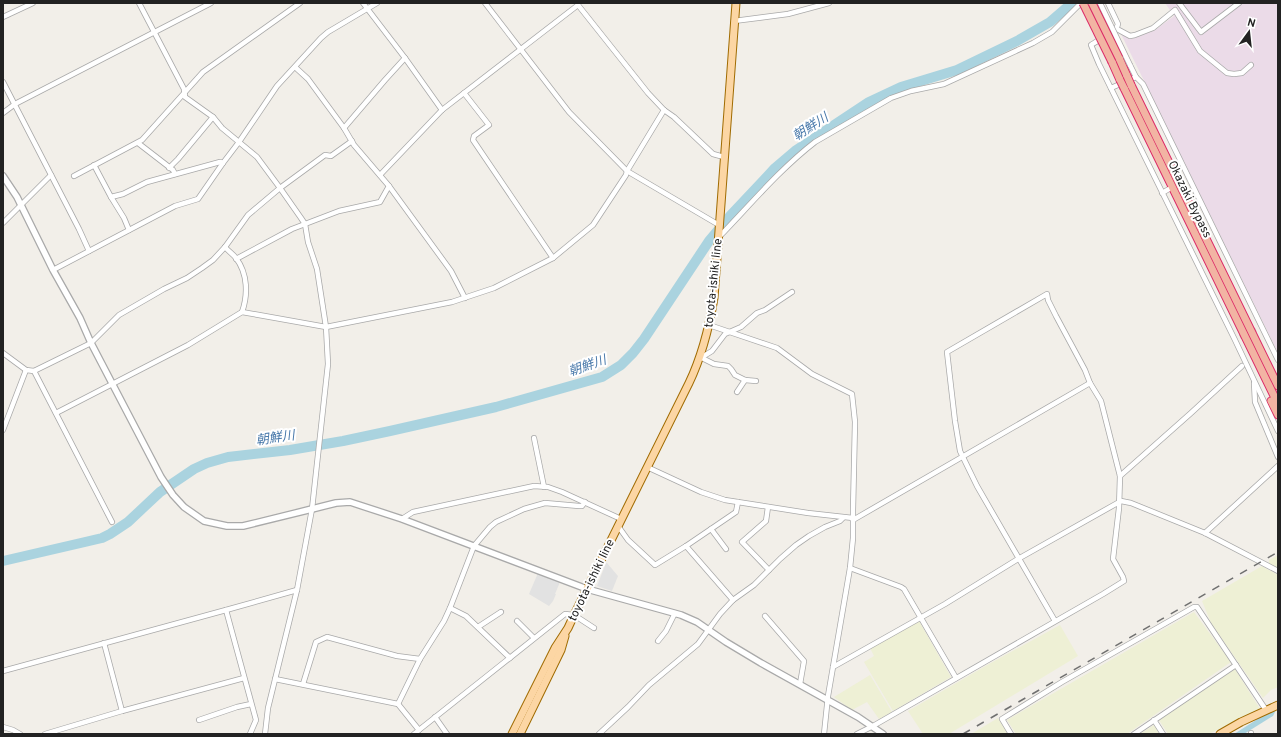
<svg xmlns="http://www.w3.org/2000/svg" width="1281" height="737" viewBox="0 0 1281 737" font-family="Overpass,'Noto Sans JP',sans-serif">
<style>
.industrial{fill:#ebdbe8}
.farmland{fill:#eef0d5}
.parking{fill:#e2e2e2}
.water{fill:#aad3df}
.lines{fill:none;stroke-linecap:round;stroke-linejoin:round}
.river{stroke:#aad3df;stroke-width:10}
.minor-tunnel{stroke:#c8c6c1;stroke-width:4.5;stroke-dasharray:4.5 2;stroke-linecap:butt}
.minor-casing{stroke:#a9a9a9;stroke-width:6}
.tertiary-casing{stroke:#a9a9a9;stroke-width:8}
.primary-casing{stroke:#a06b00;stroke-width:9}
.trunk-casing{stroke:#dc2a67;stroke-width:9}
.minor{stroke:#fff;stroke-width:4.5}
.tertiary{stroke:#fff;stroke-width:5.5}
.primary{stroke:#fcd6a4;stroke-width:7}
.trunk{stroke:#f2b4a3;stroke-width:7}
.rail{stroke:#707070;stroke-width:1.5;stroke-dasharray:8 8;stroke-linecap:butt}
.minor-bridge-casing{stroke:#a9a9a9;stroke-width:6;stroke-linecap:butt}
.trunk-bridge-casing{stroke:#dc2a67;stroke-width:9;stroke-linecap:butt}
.minor-bridge{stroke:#fff;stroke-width:4.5}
.trunk-bridge{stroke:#f2b4a3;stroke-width:7}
.labels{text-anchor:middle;stroke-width:4;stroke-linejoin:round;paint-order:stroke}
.street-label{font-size:12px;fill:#222;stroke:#fff}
.water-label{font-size:13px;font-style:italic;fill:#4a7aab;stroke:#fff}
</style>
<rect width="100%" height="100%" fill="#f2efe9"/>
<path class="industrial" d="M1165,3H1278V353L1121,34L1132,39L1155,30L1174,16Z"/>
<g class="farmland">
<path d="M1278,555V569L1269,565V560Z"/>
<path d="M1262,566L1278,575V687L1271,690L1263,698L1211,623L1202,601Z"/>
<path d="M1194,612L1231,662L1127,734H1016L1007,720Z"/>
<path d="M919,621L951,677L893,711L864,662L874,656L870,648Z"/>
<path d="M1060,625L1078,656L949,734H923L908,711L989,664Z"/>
<path d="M1235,669L1260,709L1209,734H1168L1159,720Z"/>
<path d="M870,675L892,712L879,719L867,702L852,710L834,697Z"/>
<path d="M998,718L1008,734H971Z"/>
<path d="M1154,725L1160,734H1140Z"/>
</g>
<g class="parking">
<path d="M606,563H607L618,576L612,591L597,586Z"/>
<path d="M538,573L560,582L555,594H556L553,601L549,606L529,594Z"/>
</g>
<path class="water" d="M1276,710L1273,716L1244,734H1234L1264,715Z"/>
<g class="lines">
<path class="river" d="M3,561L85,542L102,538L110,534L128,522L160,492L194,469L207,463L228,457L290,450L343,441L390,431L496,407L602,377L621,365L633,353L644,339L709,241L730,216L763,181L775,168L795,151L869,102L901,87L957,70L1017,41L1050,22L1072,3"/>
<path class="minor-tunnel" d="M1240,337L1257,329"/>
<defs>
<g id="minor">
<path d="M139,3L184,89L185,97L213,117L222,128L257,157L280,188L301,218L305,224L308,242L317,269L326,327L328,364L312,509L297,590L268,708L265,734"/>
<path d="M363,3L405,58L442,110"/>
<path d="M485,3L569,112L627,171L719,225"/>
<path d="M578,3V5L648,93L664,110L674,117L713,154L724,157"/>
<path d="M1108,3L1118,24C1117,32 1098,40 1091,45L1099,64L1235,340L1278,431"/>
<path d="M1179,3L1201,32L1239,3"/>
<path d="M3,17L33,3"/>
<path d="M734,21L788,14L829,3"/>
<path d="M1117,29L1130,36L1135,35L1153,28L1175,10L1200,51L1227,73L1234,74L1242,73L1251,65"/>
<path d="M1130,65L1136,77"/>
<path d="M295,67L308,79L344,128L354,145L389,186L451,271L465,298"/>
<path d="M3,82L79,229L89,251"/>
<path d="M1111,88L1136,77L1143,84L1278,360"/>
<path d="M464,93L489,125L474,136L473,140L553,258"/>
<path d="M3,113L15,104L211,3"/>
<path d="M344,128L385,80L405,58"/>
<path d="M138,143L173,170L175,174"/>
<path d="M94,165L111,197L124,218L129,230"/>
<path d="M169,168L178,159L213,117"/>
<path d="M380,175L442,110L578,5"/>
<path d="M74,176L142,140L203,72L300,3"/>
<path d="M1162,193L1169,189"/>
<path d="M111,197L123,194L147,182L220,162L223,163"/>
<path d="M3,223L51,175"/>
<path d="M719,237C750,205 780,169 815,142L891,98L911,91L944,84L1033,43L1052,32L1081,3"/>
<path d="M225,247C228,251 233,254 236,258C248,274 248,295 242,312"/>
<path d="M236,259L292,229L339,211L380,202L389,186"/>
<path d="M53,270L175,206L198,199L223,163L239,142L277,86L321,38L328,32L377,3"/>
<path d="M709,325L777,348L812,374L852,394L855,422L853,510V538L850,568L828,696L824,734"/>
<path d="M3,353L26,370L34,371L91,343L119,315L164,289L187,278L202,268L213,260L225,247L248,215L280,188L325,155L331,156L352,141"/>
<path d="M702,358L714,364L728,366L731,369L735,375L745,380L737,392"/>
<path d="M699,359L712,351L725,334L741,327L757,313L765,310L792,292"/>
<path d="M34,371L112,522"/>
<path d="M745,380L756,381"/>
<path d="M1254,383L1255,402L1278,457"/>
<path d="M56,413L188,345L242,312L326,327L452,302L494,288L553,258L593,225L626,175L627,171L664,110"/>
<path d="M3,430L26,370"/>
<path d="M534,438L544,487"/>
<path d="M647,467L701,492L725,500L808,513L853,518"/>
<path d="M1120,476L1191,413L1242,366"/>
<path d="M768,507L766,521L742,542L769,570"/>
<path d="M402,519L413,512L534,486L548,487L562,492L621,519"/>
<path d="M853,520L1090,383"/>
<path d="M618,526L628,540L655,565L686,546"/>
<path d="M711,529L726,549"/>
<path d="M1205,533L1278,466"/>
<path d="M850,568L901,587L904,589L956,678"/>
<path d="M733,600L686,546L736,512L738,502"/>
<path d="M450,608L466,616L510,658"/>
<path d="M226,610L256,720L250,734"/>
<path d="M765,616L804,661L800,684"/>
<path d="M517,621L534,638"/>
<path d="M478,627L501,612"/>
<path d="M658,641L666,631L675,613"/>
<path d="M104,643L122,711"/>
<path d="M833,667L945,604L1018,559L1121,501L1131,503L1205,533L1278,571"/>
<path d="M3,671L226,610L297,590"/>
<path d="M275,679L398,704L419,730"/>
<path d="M303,684L316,642L327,637L397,656L420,659"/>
<path d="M398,704L420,659L444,621L450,608L474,546L490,527L496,522L524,509L545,503L579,506H582L585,502"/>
<path d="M435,717L447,734"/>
<path d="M199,720L237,707L251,704"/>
<path d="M1154,720L1163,734"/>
<path d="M3,727L13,730L20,734"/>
<path d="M45,734L122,711L244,678"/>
<path d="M414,734L565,614L574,615L594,628"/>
<path d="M599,734L628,707L649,685L698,644L720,614L733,600L754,585L780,559L796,545L809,536L825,527L840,521L843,518"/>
<path d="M857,734L873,726L1103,594L1124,581L1123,577L1113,559L1119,508L1120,476L1101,401L1090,383L1085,370L1056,316L1048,300L1047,294L947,352L955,421L960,451L977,486L1055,621"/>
<path d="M1011,734L1002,719L1062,682L1194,607H1197L1266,710"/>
<path d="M1134,734L1236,665"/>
<path d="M1251,734V733"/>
</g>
<path id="tertiary" d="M3,176L17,197L53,270L80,318L91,343L161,477L173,495L184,507L204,521L227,526H243L312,509L336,503L350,502L402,519L587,589L681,615L697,622L726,642L761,663L858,717L883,734"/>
<g id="primary">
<path d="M512,734L555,648L568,628L574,615L689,383C702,356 709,328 714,298L736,3"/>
<path d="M520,734L561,650L565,636"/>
<path d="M1220,734L1241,722L1278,705"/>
</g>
<g id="trunk">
<path d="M1119,58L1127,76"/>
<path d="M1112,62L1120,80"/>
<path d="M1131,85L1278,386"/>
<path d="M1124,88L1278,404"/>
<path d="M1271,401L1278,415"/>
</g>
</defs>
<use href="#minor" class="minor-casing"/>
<use href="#tertiary" class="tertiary-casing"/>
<use href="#primary" class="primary-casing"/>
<use href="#trunk" class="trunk-casing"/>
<use href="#minor" class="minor"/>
<use href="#tertiary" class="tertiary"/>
<use href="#primary" class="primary"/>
<use href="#trunk" class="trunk"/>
<path class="rail" d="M963,734L1278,552"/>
<defs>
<path id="minor-bridge" d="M1100,3L1130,65"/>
<g id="trunk-bridge">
<path d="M1083,3L1112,62"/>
<path d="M1092,3L1119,58"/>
<path d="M1127,76L1131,85"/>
<path d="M1120,80L1124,88"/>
</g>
</defs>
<use href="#minor-bridge" class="minor-bridge-casing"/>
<use href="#trunk-bridge" class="trunk-bridge-casing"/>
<use href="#minor-bridge" class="minor-bridge"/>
<use href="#trunk-bridge" class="trunk-bridge"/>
</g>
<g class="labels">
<g class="street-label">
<text transform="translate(1190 199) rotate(64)" y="4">Okazaki Bypass</text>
<text transform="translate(713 283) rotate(-84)" y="4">toyota-ishiki line</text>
<text transform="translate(591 580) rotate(-64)" y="4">toyota-ishiki line</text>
</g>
<g class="water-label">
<text transform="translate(810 126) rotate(-33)" y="5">朝鮮川</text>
<text transform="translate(587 365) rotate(-19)" y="5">朝鮮川</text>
<text transform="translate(275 437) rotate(-8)" y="5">朝鮮川</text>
</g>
</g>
<rect width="1281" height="737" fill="none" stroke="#222222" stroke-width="8"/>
<g transform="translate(1249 32) rotate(15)" stroke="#ffffff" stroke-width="3" paint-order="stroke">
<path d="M0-3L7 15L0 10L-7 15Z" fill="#222222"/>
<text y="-6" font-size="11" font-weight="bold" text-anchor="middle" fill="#222222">N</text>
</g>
</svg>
